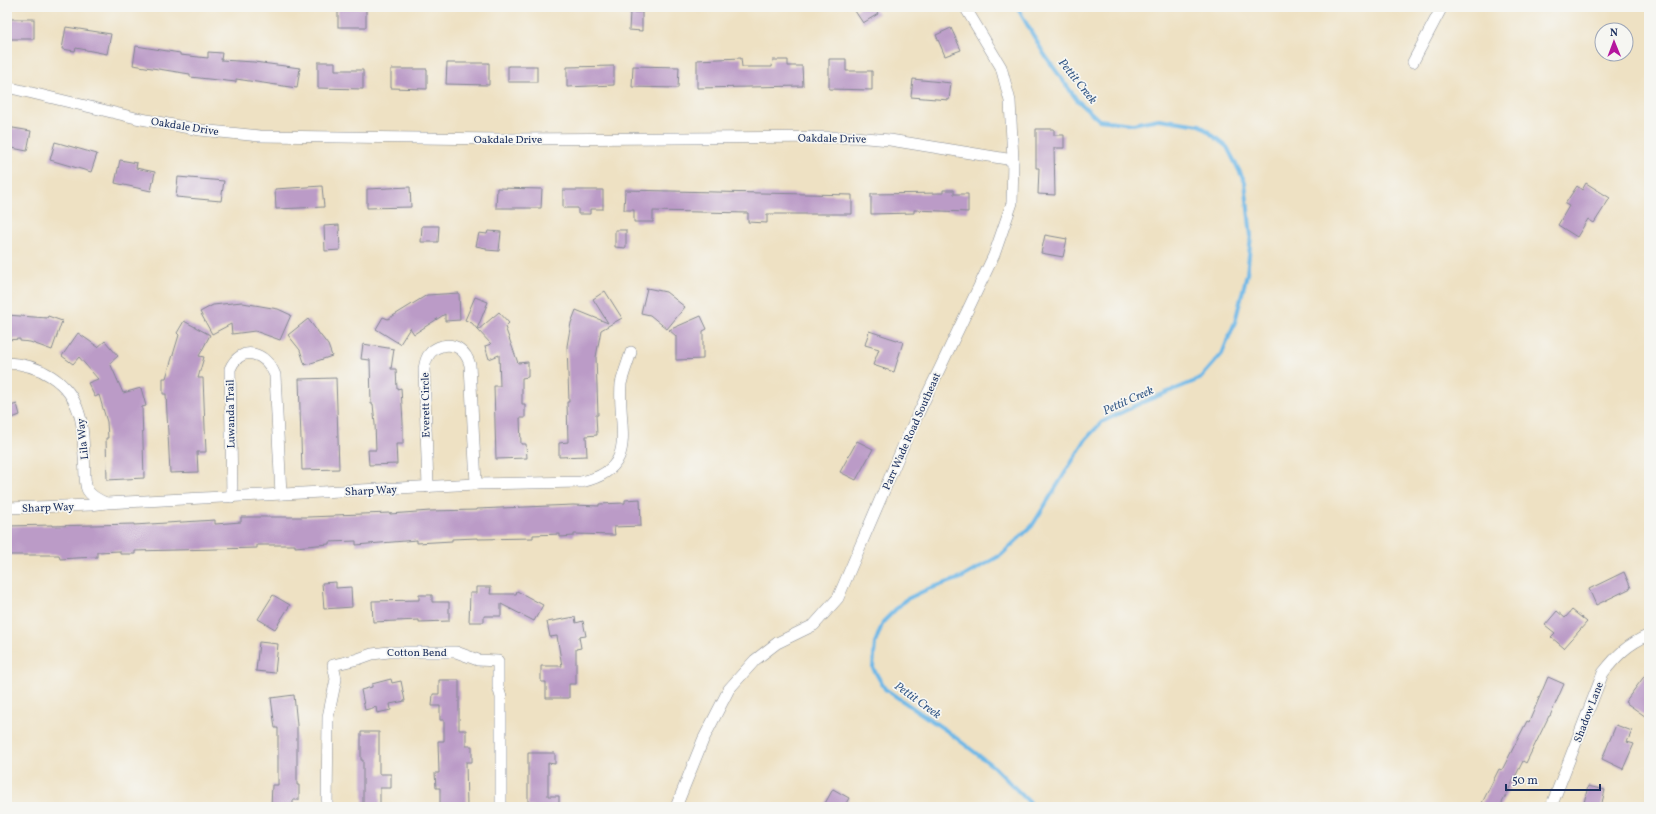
<svg xmlns="http://www.w3.org/2000/svg" width="1656" height="814" viewBox="0 0 1656 814" font-family="Vollkorn,serif">
<style>
.lines{fill:none;stroke-linecap:round;stroke-linejoin:round}
.stream{stroke:#6eb8e7;stroke-width:4}
.building{fill:#bb9bc7}
.street-casing{stroke:#848890;stroke-width:12}
.street{stroke:#fff;stroke-width:11}
.labels{text-anchor:middle;stroke-width:3.5;stroke-linejoin:round;paint-order:stroke}
.street-label{font-size:11px;fill:#1b2f5e;stroke:#f6f6f2}
.water-label{font-size:12px;font-style:italic;fill:#345887;stroke:#f6f6f2}
</style>
<rect width="100%" height="100%" fill="#f6f6f2"/>
<filter id="ink" filterUnits="userSpaceOnUse"><feTurbulence type="fractalNoise" baseFrequency=".025" numOctaves="2"/><feDisplacementMap in="SourceGraphic" scale="8" xChannelSelector="R" yChannelSelector="G"/><feConvolveMatrix kernelMatrix="1 2 1 2 8 2 1 2 1" color-interpolation-filters="sRGB"/></filter>
<filter id="wash" filterUnits="userSpaceOnUse"><feTurbulence type="fractalNoise" baseFrequency=".012" numOctaves="4" result="noise"/><feDisplacementMap in="SourceGraphic" scale="16" xChannelSelector="R" yChannelSelector="G"/><feGaussianBlur stdDeviation="0.9" result="paint"/><feColorMatrix in="noise" values="0 0 0 0 0 0 0 0 0 0 0 0 0 0 0 0 0 1.4 0 .05"/><feComposite in="paint" operator="in"/></filter>
<g filter="url(#wash)">
<rect width="100%" height="100%" fill="#eee1c3"/>
<g class="lines">
<path class="stream" d="M1017,7L1044,54L1077,100L1099,120L1133,124L1159,119L1200,125L1227,147L1245,182L1251,236L1247,274L1235,322L1222,354L1200,379L1141,403L1102,422L1086,439L1032,526L1001,555L961,578L928,589L905,600L883,622L875,643L873,668L885,689L947,731L994,767L1034,807"/>
</g>
<g id="blocks">
<g class="building">
<path d="M861,7H874L878,14L863,23L855,11Z"/>
<rect x="338" y="8" width="28" height="19"/>
<path d="M630,12H642V31L629,30Z"/>
<rect x="7" y="19" width="27" height="20"/>
<path d="M66,27L111,34L107,54L76,48L75,51L62,49Z"/>
<path d="M951,28L961,50L945,56L936,35Z"/>
<path d="M136,46L180,53V55L208,58V52L222,53L221,60L254,62L300,68L297,88L236,79V82L190,77V74L133,65Z"/>
<path d="M741,58L742,67H772L773,60H788V66H802L803,86L697,88V60Z"/>
<path d="M829,59H846V71H872V90L829,89Z"/>
<path d="M318,62H335V70H363V89L318,88Z"/>
<path d="M447,63H489V85L446,84Z"/>
<rect x="508" y="66" width="29" height="16"/>
<path d="M614,66V85L567,87V67Z"/>
<path d="M633,66L679,67L678,88L632,87Z"/>
<path d="M391,69H427V89L391,88Z"/>
<path d="M913,79L951,83L949,100L911,97Z"/>
<path d="M7,127L31,131L27,151L7,147Z"/>
<path d="M1036,129H1054V135H1064V148H1054L1055,195L1038,194L1039,168H1036Z"/>
<path d="M55,142L97,154L91,172L50,160Z"/>
<path d="M120,160L137,163L136,168L155,172L151,191L115,183Z"/>
<path d="M178,177L224,181L221,201L176,197Z"/>
<path d="M1586,183L1610,198L1594,223L1588,219L1577,237L1558,225L1569,206L1565,204L1577,186L1582,190Z"/>
<path d="M322,186L324,207L276,209L275,189Z"/>
<path d="M410,187L411,207L367,208V189Z"/>
<path d="M497,188L542,189L541,208H496Z"/>
<path d="M563,190H603V209H590V214H578V208H563Z"/>
<path d="M625,190L852,195V214H767V223L748,222V213L653,211V222H634V210H624Z"/>
<path d="M943,190H954V194H968V212L914,210V213L871,214V194L943,193Z"/>
<path d="M339,225L340,250L325,251L324,226Z"/>
<path d="M422,226H439L438,242H421Z"/>
<path d="M615,230H626V248L615,247Z"/>
<path d="M488,231L501,232L499,251L486,250V248L476,246L479,233L487,234Z"/>
<path d="M1045,235L1067,239L1063,257L1041,253Z"/>
<path d="M647,288L666,292L685,307L667,329L650,315L641,313Z"/>
<path d="M605,291L622,318L601,330L596,357L598,415H596L597,435L586,436L587,456L559,457V443L568,442L567,402H569L567,346L571,323L576,310L608,323L593,299Z"/>
<path d="M459,293L460,320L445,321V314L414,334L410,328L400,344L376,329L383,317L388,319L427,295Z"/>
<path d="M475,297L488,302L477,329L472,323L465,320Z"/>
<path d="M242,302L243,303L278,309L291,315L280,340L255,331L232,334L231,324L212,334L200,312L213,305Z"/>
<path d="M499,312L509,323L505,327L518,363L528,362V377L522,378V404H525V418H520L521,444H526L527,458L496,459L494,386H500L499,355L489,359L485,346L491,344L478,330Z"/>
<path d="M7,315L47,318L48,316L62,321L52,350L30,342L20,341V339L7,340Z"/>
<path d="M701,316L707,329L703,331V359L676,360V336L669,330Z"/>
<path d="M308,319L328,345L332,356L305,365L300,350L288,335Z"/>
<path d="M184,321L210,335L199,356L204,357L198,378H203L206,452H197L198,472L170,473L166,394H163V378H166L179,335L177,333Z"/>
<path d="M869,331L903,342L894,372L873,365L879,349L865,345Z"/>
<path d="M78,333L98,347L105,341L118,356L110,363L123,393L141,388L146,406L142,407L144,478L107,480L106,438H108L107,422L99,395L95,397L88,383L98,379L79,357L73,364L62,356Z"/>
<path d="M363,344L394,349L391,369H396L397,389L401,388L403,423V444H396L397,464L369,465L368,450H376L375,424L373,404H371L370,360L361,359Z"/>
<path d="M336,378L339,469L302,470L299,379Z"/>
<path d="M17,404L20,415L7,420V407Z"/>
<path d="M857,441L873,449L856,480L840,472Z"/>
<path d="M640,499L641,526L614,527L615,535L574,534V536L560,537V534L533,535V538L478,539V538L452,539V541L417,543V540L356,545V541L329,542V544L295,547V545H257V548L135,551V554H120V551L97,552V557L76,558L60,559L59,555H7V526L52,525V526L134,524V525L215,520V524L241,522V517H308L334,516V515L390,513V514L430,511L477,510V509L573,505L599,506V504L625,503V500Z"/>
<path d="M1624,572L1631,588L1596,605L1589,589Z"/>
<path d="M336,582V588L351,587L352,607L324,609L322,583Z"/>
<path d="M476,587H491L490,594H516L517,591L543,605L534,621L501,604V616H484V622H469L470,593H476Z"/>
<path d="M273,595L290,605L275,629L258,619Z"/>
<path d="M419,595H432V602H449V621L419,622V620L373,622L372,601L419,600Z"/>
<path d="M1572,610L1587,622L1564,648L1551,637L1555,633L1545,625L1557,611L1565,618Z"/>
<path d="M575,617L576,623L583,621L586,636L579,637L581,648L576,649V684H569V698H546V682H541V666H562L557,636L550,637L547,622Z"/>
<path d="M259,642L278,644L275,673L256,671Z"/>
<path d="M1649,670V719L1625,702Z"/>
<path d="M1548,677L1564,684L1550,716H1549L1526,763L1523,761L1500,807H1480L1499,769L1502,770L1527,721L1529,722Z"/>
<path d="M391,679L392,683L401,681L405,701L390,704L391,710L377,713L376,707L365,710L361,690L372,687V684Z"/>
<path d="M439,680H459V730H466V746H472V762H466L467,807H440V788H436L435,773H439L438,741H444V720H440V706H432L433,694H439Z"/>
<path d="M294,695L297,725V785H299V800H293V807H271L272,785H278V728H275L271,698Z"/>
<path d="M1616,725L1632,731L1627,742L1634,744L1623,769L1602,759Z"/>
<path d="M361,732H379V774H391V788H380V807H363V760H361Z"/>
<path d="M528,753H555V764L548,763V796H559V807H528Z"/>
<path d="M1588,786L1605,790L1601,807H1583Z"/>
<path d="M833,789L849,798L844,807H823Z"/>
</g>
</g>
</g>
<g filter="url(#ink)">
<use href="#blocks" fill-opacity="0" stroke="#848890" stroke-width="1"/>
<g class="lines">
<defs>
<g id="street">
<path d="M1413,62L1442,7"/>
<path d="M7,87L136,118L200,130L260,136L499,139L854,137L890,140L1013,160"/>
<path d="M7,363C39,364 69,381 79,413C84,427 83,442 84,456C85,464 84,482 87,489C90,496 99,500 106,503"/>
<path d="M428,487L424,369C425,363 426,357 431,352C434,349 438,347 442,346C456,343 466,351 470,365L476,484"/>
<path d="M232,497L230,369C241,344 266,352 275,375L281,494"/>
<path d="M7,508L91,505L106,503L476,484L581,482C641,469 617,427 621,384C623,374 628,362 631,352"/>
<path d="M327,807L328,717L336,679L333,665L358,659L372,654L389,652H456L478,660L498,661V687L501,697V807"/>
<path d="M676,807L703,740L729,689L755,660L777,643L814,625L838,598L907,437L994,255L1012,203L1013,160L1010,101L1001,67L965,7"/>
<path d="M1551,807L1603,673C1617,655 1628,644 1649,635"/>
</g>
</defs>
<use href="#street" class="street-casing"/>
<use href="#street" class="street"/>
</g>
</g>
<g class="labels">
<g class="street-label">
<text transform="translate(185 126) rotate(9)" y="4">Oakdale Drive</text>
<text transform="translate(832 138) rotate(1)" y="4">Oakdale Drive</text>
<text x="508" y="143">Oakdale Drive</text>
<text transform="translate(425 405) rotate(-91)" y="4">Everett Circle</text>
<text transform="translate(230 414) rotate(-91)" y="4">Luwanda Trail</text>
<text transform="translate(911 431) rotate(-66)" y="4">Parr Wade Road Southeast</text>
<text transform="translate(82 439) rotate(-96)" y="4">Lila Way</text>
<text transform="translate(371 490) rotate(-3)" y="4">Sharp Way</text>
<text transform="translate(48 507) rotate(-2)" y="4">Sharp Way</text>
<text x="417" y="656">Cotton Bend</text>
<text transform="translate(1588 712) rotate(-69)" y="4">Shadow Lane</text>
</g>
<g class="water-label">
<text transform="translate(1078 81) rotate(51)" y="4">Pettit Creek</text>
<text transform="translate(1128 400) rotate(-24)" y="4">Pettit Creek</text>
<text transform="translate(918 700) rotate(36)" y="4">Pettit Creek</text>
</g>
</g>
<rect width="1656" height="814" fill="none" stroke="#f6f6f2" stroke-width="24"/>
<g transform="translate(1614 42) rotate(359)"><circle r="19" fill="#f6f6f2" stroke="#9ea6b7"/>
<path d="M0-3L7 15L0 10L-7 15Z" fill="#b5179e"/>
<text y="-6" font-size="11" font-weight="bold" text-anchor="middle" fill="#1b2f5e">N</text>
</g>
<path d="M1506 784v6h94v-6" fill="none" stroke="#1b2f5e" stroke-width="2"/>
<text x="1512" y="784" font-size="12" fill="#1b2f5e" stroke="#f6f6f2" stroke-width="3" paint-order="stroke">50 m</text>
</svg>
